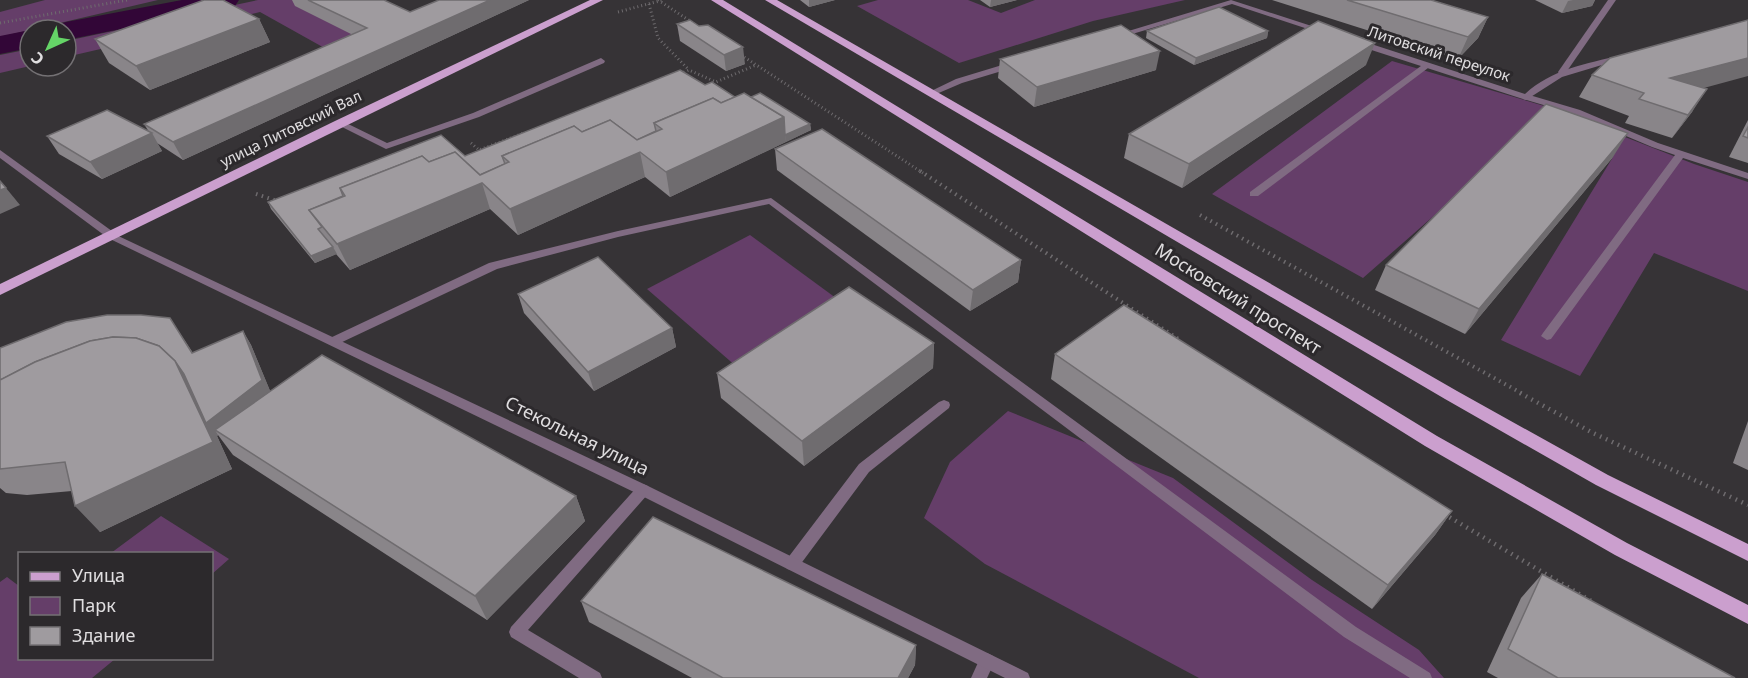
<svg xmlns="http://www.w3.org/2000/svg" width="1748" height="678" viewBox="0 0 1748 678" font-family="'Noto Sans',sans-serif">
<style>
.green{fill:#653e69}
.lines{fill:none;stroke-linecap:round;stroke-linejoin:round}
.canal{fill:#320637;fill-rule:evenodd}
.path-far2{stroke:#6e6b6e;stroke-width:3;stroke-dasharray:1 3;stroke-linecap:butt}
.path-far1{stroke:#6e6b6e;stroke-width:4;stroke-dasharray:1.5 4.5;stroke-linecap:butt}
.path{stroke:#6e6b6e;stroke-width:4.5;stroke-dasharray:1.5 5;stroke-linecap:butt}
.lane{fill:#806b82;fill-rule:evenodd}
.street{fill:#806b82;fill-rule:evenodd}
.primary{fill:#cb9fce;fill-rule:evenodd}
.wall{fill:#898589}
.shaded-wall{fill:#6f6c6f}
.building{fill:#9f9b9f;stroke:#6f6c6f;stroke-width:1.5}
.labels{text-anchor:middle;stroke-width:6;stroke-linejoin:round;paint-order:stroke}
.far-street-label{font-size:15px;fill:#e0dee0;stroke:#2c292c}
.street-label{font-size:18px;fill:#e0dee0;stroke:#2c292c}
</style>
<rect width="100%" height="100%" fill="#363336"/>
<g class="green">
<path d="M45,0H158L0,37V12Z"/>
<path d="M258,0H310L363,40L337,55L260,12L66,57V41Z"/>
<path d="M878,0H968L1001,13L1035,0H1185L1093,21L959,63L857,6Z"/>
<path d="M30,49V66L0,73V55Z"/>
<path d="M1392,61L1551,108L1694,164L1748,182V291L1654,253L1580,376L1501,340L1613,157L1534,128L1363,278L1212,194Z"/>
<path d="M750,235L840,301L737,367L647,289Z"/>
<path d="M1008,411L1173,478L1312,580L1419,650L1444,678H1199L985,564L924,518L950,462Z"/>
<path d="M161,516L229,559L212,574V554L111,553Z"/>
<path d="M7,577L19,586L20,658L115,659L92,678H0V582Z"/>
</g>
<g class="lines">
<g class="canal">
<path d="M182,0H239L235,6L225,8L66,40V30H52L56,25L66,22Z"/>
<path d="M30,30V48L0,54V36Z"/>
</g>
<g class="path-far2">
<path d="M658,0L693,23"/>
<path d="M649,4L658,38L689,70"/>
<path d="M618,12L663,0"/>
<path d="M0,23L127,0"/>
<path d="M741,55L923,173"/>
<path d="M680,74L689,70L716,82L756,65"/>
<path d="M471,143L479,150L524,133"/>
</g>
<g class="path-far1">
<path d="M920,171L1180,340"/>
<path d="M256,194L277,201"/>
<path d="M1200,215L1523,394"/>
</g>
<g class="path">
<path d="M1520,393L1593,433L1748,505"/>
<path d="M1444,514L1593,602"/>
</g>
<g class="lane">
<path d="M1608,0H1616L1565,74H1559L1558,72Z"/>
<path d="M601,58L605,61L604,63L479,117L386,149L334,123L336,121H342L387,143L473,113Z"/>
<path d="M1425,63L1432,65L1258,196H1250V192Z"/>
<path d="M1526,94L1580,110L1658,143L1748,173V179L1683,158L1551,339L1547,340L1541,336L1543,333L1675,155L1652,147L1574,114L1523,99V95Z"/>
<path d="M0,150L116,234L117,236L116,238H108L0,158Z"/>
<path d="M771,198L1356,627L1430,673L1432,678H1410L1344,637L769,204L618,237L497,269L338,344H330L328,341L330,338L489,263L618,231Z"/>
<path d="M944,400L949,402L950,405L949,408L869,472L797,569L792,570L787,569L785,564L787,559L859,464L939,402Z"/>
<path d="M643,484L648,486L650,490L648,494L528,630L600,673L602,678H579L511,637L509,632L511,627L638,486Z"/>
<path d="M987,653L993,656L995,661L987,678H971L981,656Z"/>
</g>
<g class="street">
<path d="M1231,0L1327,31L1320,33L1232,4L1119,38L1112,36Z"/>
<path d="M1356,41H1362L1525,94C1552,69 1586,64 1621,55L1625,58L1562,77L1526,100L1356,45Z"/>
<path d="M1012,62L1015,63V67L962,83L934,95H928L927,93L956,79Z"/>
<path d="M112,233L648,486L1028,673L1030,678H1005L638,494L108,238L107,236Z"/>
</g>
<g class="primary">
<path d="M590,0H603L0,295V284L335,121Z"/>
<path d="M711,0H723L1437,436L1627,543L1748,605V624L1615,555L1425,446Z"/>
<path d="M765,0H777L1457,391L1608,475L1748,544V561L1596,485L1445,399Z"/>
</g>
</g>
<g class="wall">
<path d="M292,0H384L410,12L439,0H529L183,160L157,143L162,151L102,179L59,154L47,136L149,132L144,124L353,35L295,6Z"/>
<path d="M800,0H835L809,7Z"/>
<path d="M980,0H1017L990,7Z"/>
<path d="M1272,0H1431L1488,17L1478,38L1458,59Z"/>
<path d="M1535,0H1595L1592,6L1562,13Z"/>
<path d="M259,19L270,42L150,90L109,63L95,39Z"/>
<path d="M677,24L745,64L726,71L680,41Z"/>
<path d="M1147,31H1268L1267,38L1194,65L1146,38Z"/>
<path d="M1000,59L1156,70L1034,107L998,78Z"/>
<path d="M1366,65L1182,188L1124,158L1129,134Z"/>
<path d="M1592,75L1704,88L1692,112L1672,138L1625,123L1629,116L1579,97Z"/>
<path d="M705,85L735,97H751L810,124L811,130L670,197L645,177L518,235L490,209L350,270L336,254L315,263L271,209L268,202L465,156Z"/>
<path d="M1748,120V163L1729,157Z"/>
<path d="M775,149L1021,260L1018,282L970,311L777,170Z"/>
<path d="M1613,157L1465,334L1375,290L1386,265Z"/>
<path d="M518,294L672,328L676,347L594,391L524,313Z"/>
<path d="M243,331L251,345L270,391L576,496L585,521L487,620L233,455L218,435L217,436L232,469L100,532L72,491L27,495L6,493L0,488V348L179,332L193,353Z"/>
<path d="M934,343L933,368L804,466L721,398L717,373Z"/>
<path d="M1055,354L1452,511L1435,535L1372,609L1051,379Z"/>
<path d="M1748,421V470L1733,463Z"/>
<path d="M1542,574L1735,678H1498L1487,672L1521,598Z"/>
<path d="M581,601L916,645L915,665L908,678H692L589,622Z"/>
</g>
<g class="shaded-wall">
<path d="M490,0H529L183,160L173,142Z"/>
<path d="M809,0H835L809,7Z"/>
<path d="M991,0H1017L990,7Z"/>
<path d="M1573,0H1595L1592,6L1562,13L1568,1Z"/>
<path d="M1488,17L1478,38L1458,59L1468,37Z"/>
<path d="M259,19L270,42L150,90L136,66Z"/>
<path d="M1268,31L1267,38L1194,65L1196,58Z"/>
<path d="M1375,43L1366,65L1182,188L1189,164Z"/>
<path d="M743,47L745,64L726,71L724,55Z"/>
<path d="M1160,51L1156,70L1034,107L1037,87Z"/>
<path d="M1748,58V76L1656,101L1670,78Z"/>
<path d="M1707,89L1692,112L1672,138L1688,115Z"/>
<path d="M784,117L786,142L670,197L666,172Z"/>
<path d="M810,124L811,130L786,142L785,135Z"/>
<path d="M152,133L162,151L102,179L90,162Z"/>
<path d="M1628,133L1613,157L1465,334L1479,309Z"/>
<path d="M640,152L645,177L518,235L510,209Z"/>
<path d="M482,183L490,209L350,270L337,244Z"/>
<path d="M6,188L20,205L0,214V190Z"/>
<path d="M333,247L337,254L315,263L311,256Z"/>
<path d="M1021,260L1018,282L970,311L973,290Z"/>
<path d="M672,328L676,347L594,391L588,372Z"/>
<path d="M243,331L251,345L271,393L215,430L218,435L217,436L232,469L100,532L75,506L175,361Z"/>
<path d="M934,343L933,368L804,466L802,441Z"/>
<path d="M576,496L585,521L487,620L475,596Z"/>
<path d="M1452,511L1435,535L1372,609L1388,585Z"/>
<path d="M916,645L915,665L908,678H898Z"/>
</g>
<g class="building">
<path d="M204,0H223L259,19L136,66L95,39Z"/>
<path d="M308,0H384L410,12L439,0H490L173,142L144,124L367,28Z"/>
<path d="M1347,0H1431L1488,17L1468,37Z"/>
<path d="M1219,7L1268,31L1196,58L1147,31Z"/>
<path d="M690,20L699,26L708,25L743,47L724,55L677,24Z"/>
<path d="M1748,20V58L1670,78L1707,89L1688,115L1639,99L1644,93L1592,75L1610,58Z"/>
<path d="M1318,21L1375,43L1189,164L1129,134Z"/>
<path d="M1121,25L1160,51L1037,87L1000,59Z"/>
<path d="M680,70L705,85L712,82L735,97L721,103L713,98L654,123L656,131L637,140L610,120L582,132L574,126L502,156L505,164L480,175L455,152L429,162L422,156L340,188L343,196L309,210L322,227L318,229L333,247L311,256L268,202L441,135L465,156Z"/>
<path d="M744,93L784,117L666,172L640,152L510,209L482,183L337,244L309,210L345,196L340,188L422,156L429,162L455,152L480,175L509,162L502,156L574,126L582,132L610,120L637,140L662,129L654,123L713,98L721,103Z"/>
<path d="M760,93L810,124L785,135L784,117L751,97Z"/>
<path d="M1546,104L1628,133L1479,309L1386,265Z"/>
<path d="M107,110L152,133L90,162L47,136Z"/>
<path d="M1748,127V138L1743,136Z"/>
<path d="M822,129L1021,260L973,290L775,149Z"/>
<path d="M0,181L6,188L0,190Z"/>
<path d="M598,257L672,328L588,372L518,294Z"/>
<path d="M849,287L934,343L802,441L717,373Z"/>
<path d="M1124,305L1452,511L1388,585L1055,354Z"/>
<path d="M107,315H141L170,318L192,353L243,331L262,380L206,423L184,374L175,361L159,346L136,338L113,337L90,341L35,362L0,380V348L66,322Z"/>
<path d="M113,337L136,338L159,346L175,361L213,442L75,506L65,462L0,469V380L35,362L90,341Z"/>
<path d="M322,355L576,496L475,596L215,430Z"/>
<path d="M653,517L916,645L898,678H723L581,601Z"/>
<path d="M1542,574L1735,678H1558L1508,649Z"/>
</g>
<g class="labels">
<g class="far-street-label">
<text transform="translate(1439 54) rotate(18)" y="5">Литовский переулок</text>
<text transform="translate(291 129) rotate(-26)" y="5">улица Литовский Вал</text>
</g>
<g class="street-label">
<text transform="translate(1238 299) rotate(32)" y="6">Московский проспект</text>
<text transform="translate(577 436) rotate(26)" y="6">Стекольная улица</text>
</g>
</g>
<rect x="18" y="552" width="195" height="108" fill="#2c292c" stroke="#747174" stroke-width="1.5"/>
<rect x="30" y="572" width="30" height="9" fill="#cb9fce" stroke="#747174" stroke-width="1.5"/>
<text x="72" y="582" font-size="18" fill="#e0dee0">Улица</text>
<rect x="30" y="597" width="30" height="18" fill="#653e69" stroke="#747174" stroke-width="1.5"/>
<text x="72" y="612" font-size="18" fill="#e0dee0">Парк</text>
<rect x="30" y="627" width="30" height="18" fill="#9f9b9f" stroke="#747174" stroke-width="1.5"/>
<text x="72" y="642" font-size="18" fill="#e0dee0">Здание</text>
<g transform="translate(48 48) rotate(225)"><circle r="28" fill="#2c292c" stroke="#747174" stroke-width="1.5"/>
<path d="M0-4.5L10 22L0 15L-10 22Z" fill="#65d467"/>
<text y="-9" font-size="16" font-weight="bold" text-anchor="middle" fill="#e0dee0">С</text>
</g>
</svg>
